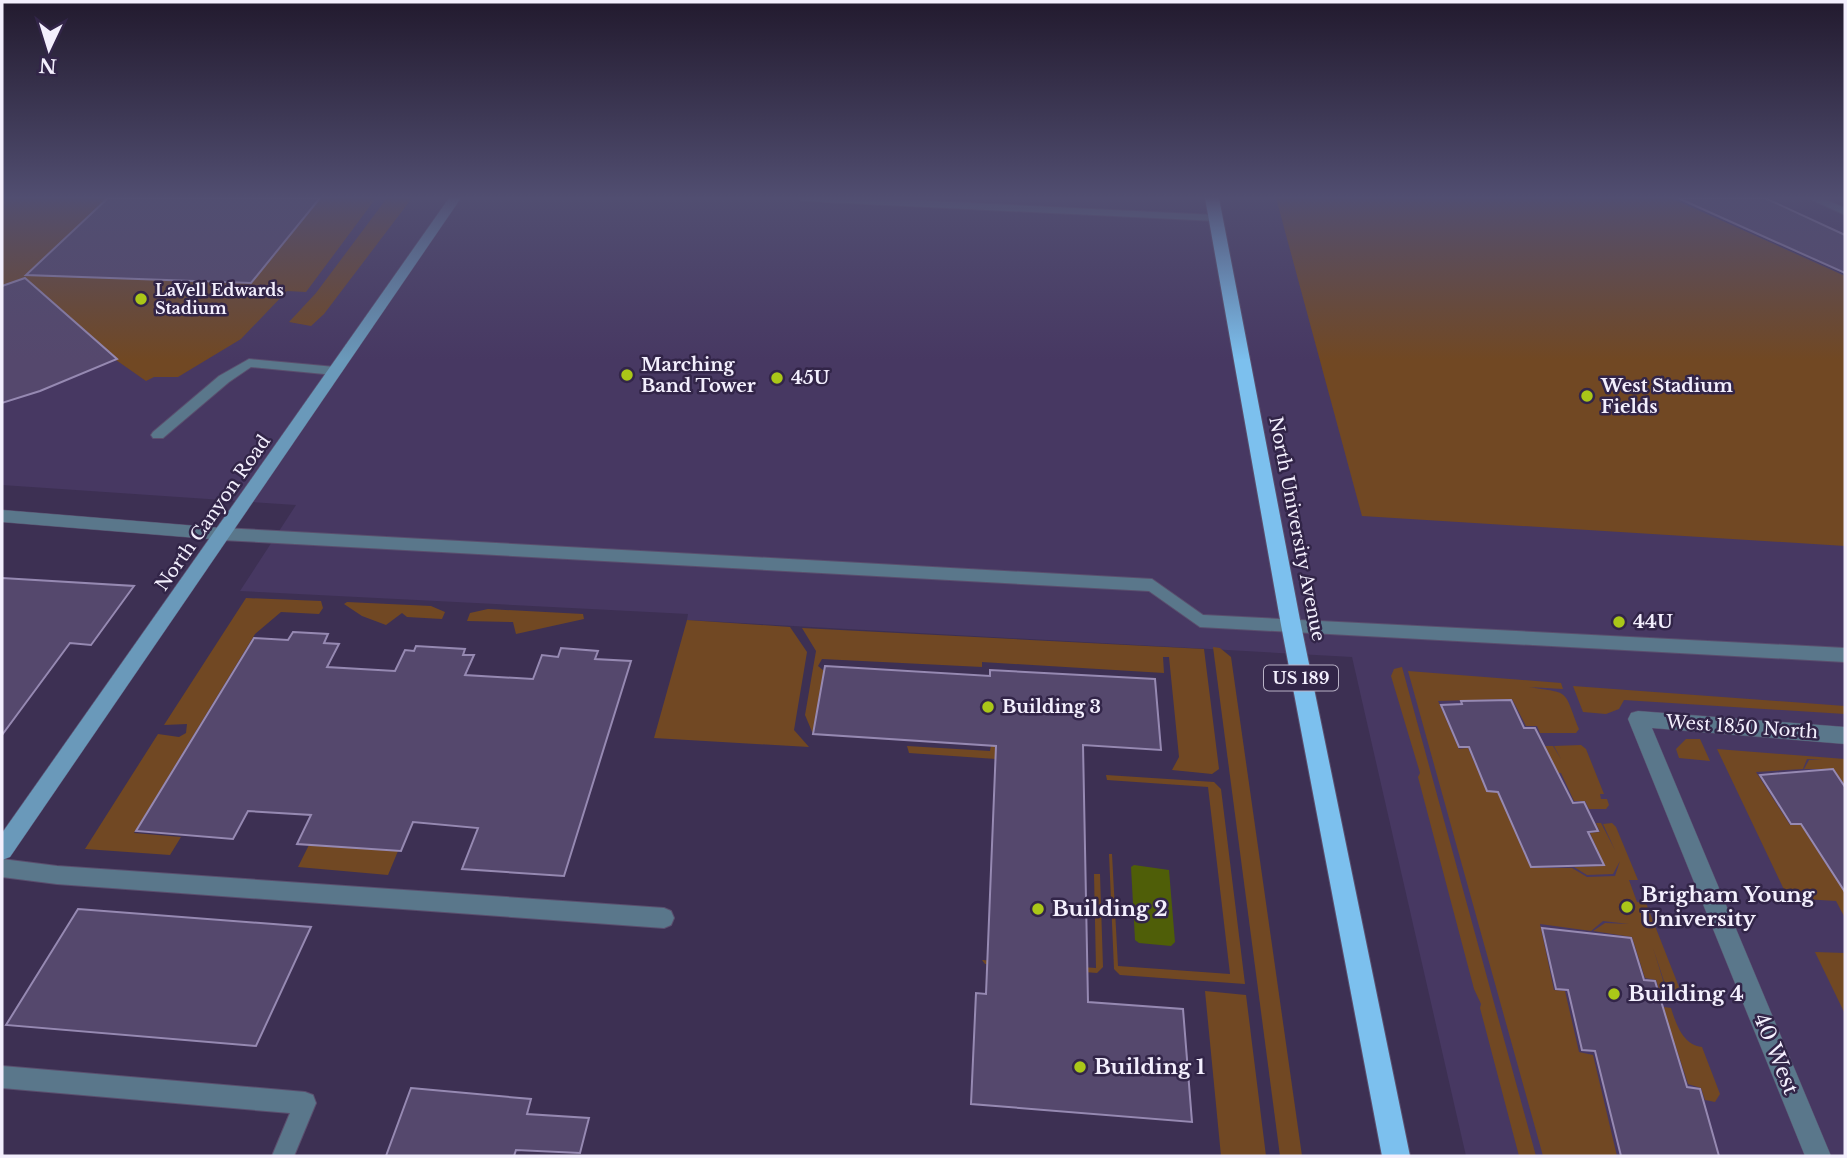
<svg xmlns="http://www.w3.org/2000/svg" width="1847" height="1158" viewBox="0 0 1847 1158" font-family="'Libre Baskerville',serif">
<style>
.built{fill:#473862}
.green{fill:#714823}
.water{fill:#4f5e08}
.building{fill:#55486d;stroke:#9689b2;stroke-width:2}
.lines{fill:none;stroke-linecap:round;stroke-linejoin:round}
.service-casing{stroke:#5a4f6e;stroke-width:2}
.minor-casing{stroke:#5a4f6e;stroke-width:1}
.secondary-casing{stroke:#5a4f6e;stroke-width:1}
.trunk-casing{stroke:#5a4f6e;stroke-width:2}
.service{fill:#5a778b;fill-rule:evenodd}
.minor{fill:#5a778b;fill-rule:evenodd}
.secondary{fill:#6a99ba;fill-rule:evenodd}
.trunk{fill:#7cc0ee;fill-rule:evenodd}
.poi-dot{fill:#aac718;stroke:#322548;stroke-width:2.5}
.labels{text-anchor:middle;stroke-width:5;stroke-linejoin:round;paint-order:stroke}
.far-poi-label{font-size:16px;font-weight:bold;fill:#f3effd;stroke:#322548;text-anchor:start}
.shield{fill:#322548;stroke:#b9b2c7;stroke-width:2}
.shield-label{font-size:16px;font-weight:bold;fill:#f3effd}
.poi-label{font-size:18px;font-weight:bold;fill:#f3effd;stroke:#322548;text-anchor:start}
.street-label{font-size:18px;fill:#f3effd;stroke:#322548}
.near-poi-label{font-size:21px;font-weight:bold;fill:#f3effd;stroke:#322548;text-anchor:start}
.near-street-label{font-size:21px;fill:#f3effd;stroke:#322548}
</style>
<rect width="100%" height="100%" fill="#3d3053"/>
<path class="built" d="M2,198H1845V274L1684,203L1845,275V1156H1466L1352,657L687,620L688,614L240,591L296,505L2,485Z"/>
<g class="green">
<path d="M2,198H376L306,292L287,291L241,339L178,377H154L146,381L116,360L40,391L2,403Z"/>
<path d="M387,198H412L324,314L311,326L289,322L316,293Z"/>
<path d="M1276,198H1671L1845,276V546L1362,516Z"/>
<path d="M246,598L321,601L323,608L319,614L281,612L255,634L134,833L181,837L170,855L85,849L158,734L179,737L186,733L187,724L164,725Z"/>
<path d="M347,602L431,606L445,612L442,619L407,617L402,613L386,625L362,616L344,604Z"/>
<path d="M488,609L583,614L584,619L516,634L513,622L467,621L470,613Z"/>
<path d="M687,620L790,627L807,652L794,730L809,747L654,738Z"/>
<path d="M802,628L1204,649L1219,769L1212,774L1172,770L1179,757L1169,657H1163L1164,673L982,662V667L822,659L818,666L824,671L813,734L805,715L816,651Z"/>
<path d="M1213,647L1220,648L1231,657L1302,1156H1280Z"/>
<path d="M1402,667L1536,1156H1519L1480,1008L1481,1004L1474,989L1418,777L1420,773L1391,676L1394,669Z"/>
<path d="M1408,671L1561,683L1563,689L1529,687C1571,694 1563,688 1579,729L1576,733H1540L1537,726H1526L1512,699L1438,701L1459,749L1468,748L1487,792H1498L1531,868H1572L1587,877L1615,876L1620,861L1613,874L1587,875L1574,867L1605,866L1590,833L1600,832L1596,823H1601L1615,850L1603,824L1612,823L1616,827L1638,880H1629L1637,902L1646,903L1679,987L1676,992L1668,993L1653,948L1667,993L1660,992L1656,980L1645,978L1632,937L1593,931L1605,923L1629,924L1603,921L1591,931L1540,924L1554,990L1565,991L1579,1052L1593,1055L1617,1156H1543Z"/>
<path d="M1573,686L1845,706V714L1624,700L1619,709L1606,714L1583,712Z"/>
<path d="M1686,739H1700L1710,761L1679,758L1676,749Z"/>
<path d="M991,745L1067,750L1052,763L909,753L907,746L990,751Z"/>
<path d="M1581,745L1586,749L1604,794H1600L1601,799H1607L1609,805L1606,809H1589L1585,801H1574L1561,773H1549L1540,755H1549L1545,746H1553L1561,759L1554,746Z"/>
<path d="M1717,749L1845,759V785L1833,769H1804L1809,760H1822L1807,759L1803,769L1756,772L1790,825H1801L1833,875L1845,876V918L1836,901L1788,898Z"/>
<path d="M1106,775L1214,782L1221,789L1245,984L1120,975L1114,969L1109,854H1112L1118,966L1230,974L1208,787L1107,780Z"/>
<path d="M309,845L398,851L388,875L298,867Z"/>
<path d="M1094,874H1100L1103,967L1097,973L985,964L982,960L1096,968Z"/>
<path d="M1815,952L1845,953V1014Z"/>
<path d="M1205,991L1246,995L1266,1156H1221Z"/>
<path d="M1664,1007L1671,1008C1676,1024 1683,1045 1702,1047L1720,1094L1715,1102L1705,1100L1701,1088L1688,1084L1675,1044L1663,1043L1655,1015L1666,1017Z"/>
</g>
<path class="water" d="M1134,865L1169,870L1175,942L1171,946L1139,943L1135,940L1131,867Z"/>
<g class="building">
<path d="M108,198H320L251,283L26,275Z"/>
<path d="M1678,198H1765L1845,235V273Z"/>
<path d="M25,278L117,359L40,391L2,403V286Z"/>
<path d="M2,578L134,586L91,645L70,643L2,735Z"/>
<path d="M293,632L328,634L324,643L339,644L327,667L395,671L405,650L414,651L416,646L465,649L463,655H474L465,675L533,679L542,655L558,657L561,648L598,651L595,659L631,661L564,876L462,869L478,828L413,822L401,851L297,844L311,815L248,811L233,839L136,831L254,638L288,640Z"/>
<path d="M825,666L990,676V670L1155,679L1161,750L1083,745L1088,1002L1183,1009L1192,1122L971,1104L976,993L986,994L996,746L813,734Z"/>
<path d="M1511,700L1524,728H1535L1573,803L1584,802L1598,831L1588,832L1604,865L1531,867L1498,792L1487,791L1469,747H1459L1441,705L1462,704L1461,701Z"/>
<path d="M1833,769L1845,787V892L1801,824H1791L1760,775Z"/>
<path d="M78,909L311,927L256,1046L6,1025Z"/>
<path d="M1542,928L1631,938L1644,980L1655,981L1687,1087L1700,1089L1719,1156H1621L1595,1051L1582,1050L1568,990L1556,989Z"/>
<path d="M411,1088L531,1099L527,1114L589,1118L580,1153L516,1150L514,1156H386Z"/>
</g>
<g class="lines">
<defs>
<g id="service">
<path d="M798,198H871L1216,215L1222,218L1216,221L803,201Z"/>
<path d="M1808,198H1822L1845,208V215Z"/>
<path d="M249,359L335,367L342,371L335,375L251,367L229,382L163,438H153L151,435L153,432L219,376Z"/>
<path d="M222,528L1152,579L1203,615L1845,648V662L1200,627L1149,591L222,540L214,534Z"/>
<path d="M2,859L57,866L664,908L671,911L674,918L671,925L664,928L57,884L2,877Z"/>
<path d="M2,1066L305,1092L313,1095L316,1103L294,1156H272L290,1113L2,1088Z"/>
</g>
<g id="minor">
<path d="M2,510L222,528L230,534L222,540L2,522Z"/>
<path d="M1638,711L1845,727V744L1652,728L1831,1156H1805L1628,719L1631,713Z"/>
</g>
<path id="secondary" d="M449,198H461L10,857L2,860V833Z"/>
<path id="trunk" d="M1205,198H1219L1301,625L1410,1156H1382L1281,625Z"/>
</defs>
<use href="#service" class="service-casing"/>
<use href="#minor" class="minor-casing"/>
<use href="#secondary" class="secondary-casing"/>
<use href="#trunk" class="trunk-casing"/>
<use href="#service" class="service"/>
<use href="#minor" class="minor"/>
<use href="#secondary" class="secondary"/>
<use href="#trunk" class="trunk"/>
</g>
<linearGradient id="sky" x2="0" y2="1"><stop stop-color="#221a2e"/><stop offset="0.55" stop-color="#514e71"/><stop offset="1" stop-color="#514e71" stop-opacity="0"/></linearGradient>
<rect width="1847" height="360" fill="url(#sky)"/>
<g class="poi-dot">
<circle cx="141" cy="299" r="7"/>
<circle cx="627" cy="375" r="7"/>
<circle cx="777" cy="378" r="7"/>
<circle cx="1587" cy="396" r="7"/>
<circle cx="1619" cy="622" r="7"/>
<circle cx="988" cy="707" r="7"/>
<circle cx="1627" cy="907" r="7"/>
<circle cx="1038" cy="909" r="7"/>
<circle cx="1614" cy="994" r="7"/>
<circle cx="1080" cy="1067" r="7"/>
</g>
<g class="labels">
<g class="far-poi-label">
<text x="155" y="296">LaVell Edwards<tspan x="155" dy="18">Stadium</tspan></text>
</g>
<rect class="shield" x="1264" y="665.5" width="74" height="25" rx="5"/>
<g class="shield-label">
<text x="1301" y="684">US 189</text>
</g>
<g class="poi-label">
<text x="641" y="371">Marching<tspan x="641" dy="21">Band Tower</tspan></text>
<text x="791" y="384">45U</text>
<text x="1601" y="392">West Stadium<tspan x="1601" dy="21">Fields</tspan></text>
<text x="1633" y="628">44U</text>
<text x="1002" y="713">Building 3</text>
</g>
<g class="street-label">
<text transform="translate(213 513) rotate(-55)" y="6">North Canyon Road</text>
<text transform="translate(1297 529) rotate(79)" y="6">North University Avenue</text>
<text transform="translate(1742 727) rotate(4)" y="6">West 1850 North</text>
</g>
<g class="near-poi-label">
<text x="1641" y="902">Brigham Young<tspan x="1641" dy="24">University</tspan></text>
<text x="1052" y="916">Building 2</text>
<text x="1628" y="1001">Building 4</text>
<text x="1094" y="1074">Building 1</text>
</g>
<g class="near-street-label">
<text transform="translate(1776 1054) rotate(68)" y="7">40 West</text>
</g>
</g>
<rect width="1847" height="1158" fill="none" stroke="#f3effd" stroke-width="7"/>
<g transform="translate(49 49) rotate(184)" stroke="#322548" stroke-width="5" paint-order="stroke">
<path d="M0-5L12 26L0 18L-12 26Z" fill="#f3effd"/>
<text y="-10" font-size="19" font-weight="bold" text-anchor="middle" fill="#f3effd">N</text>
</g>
</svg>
